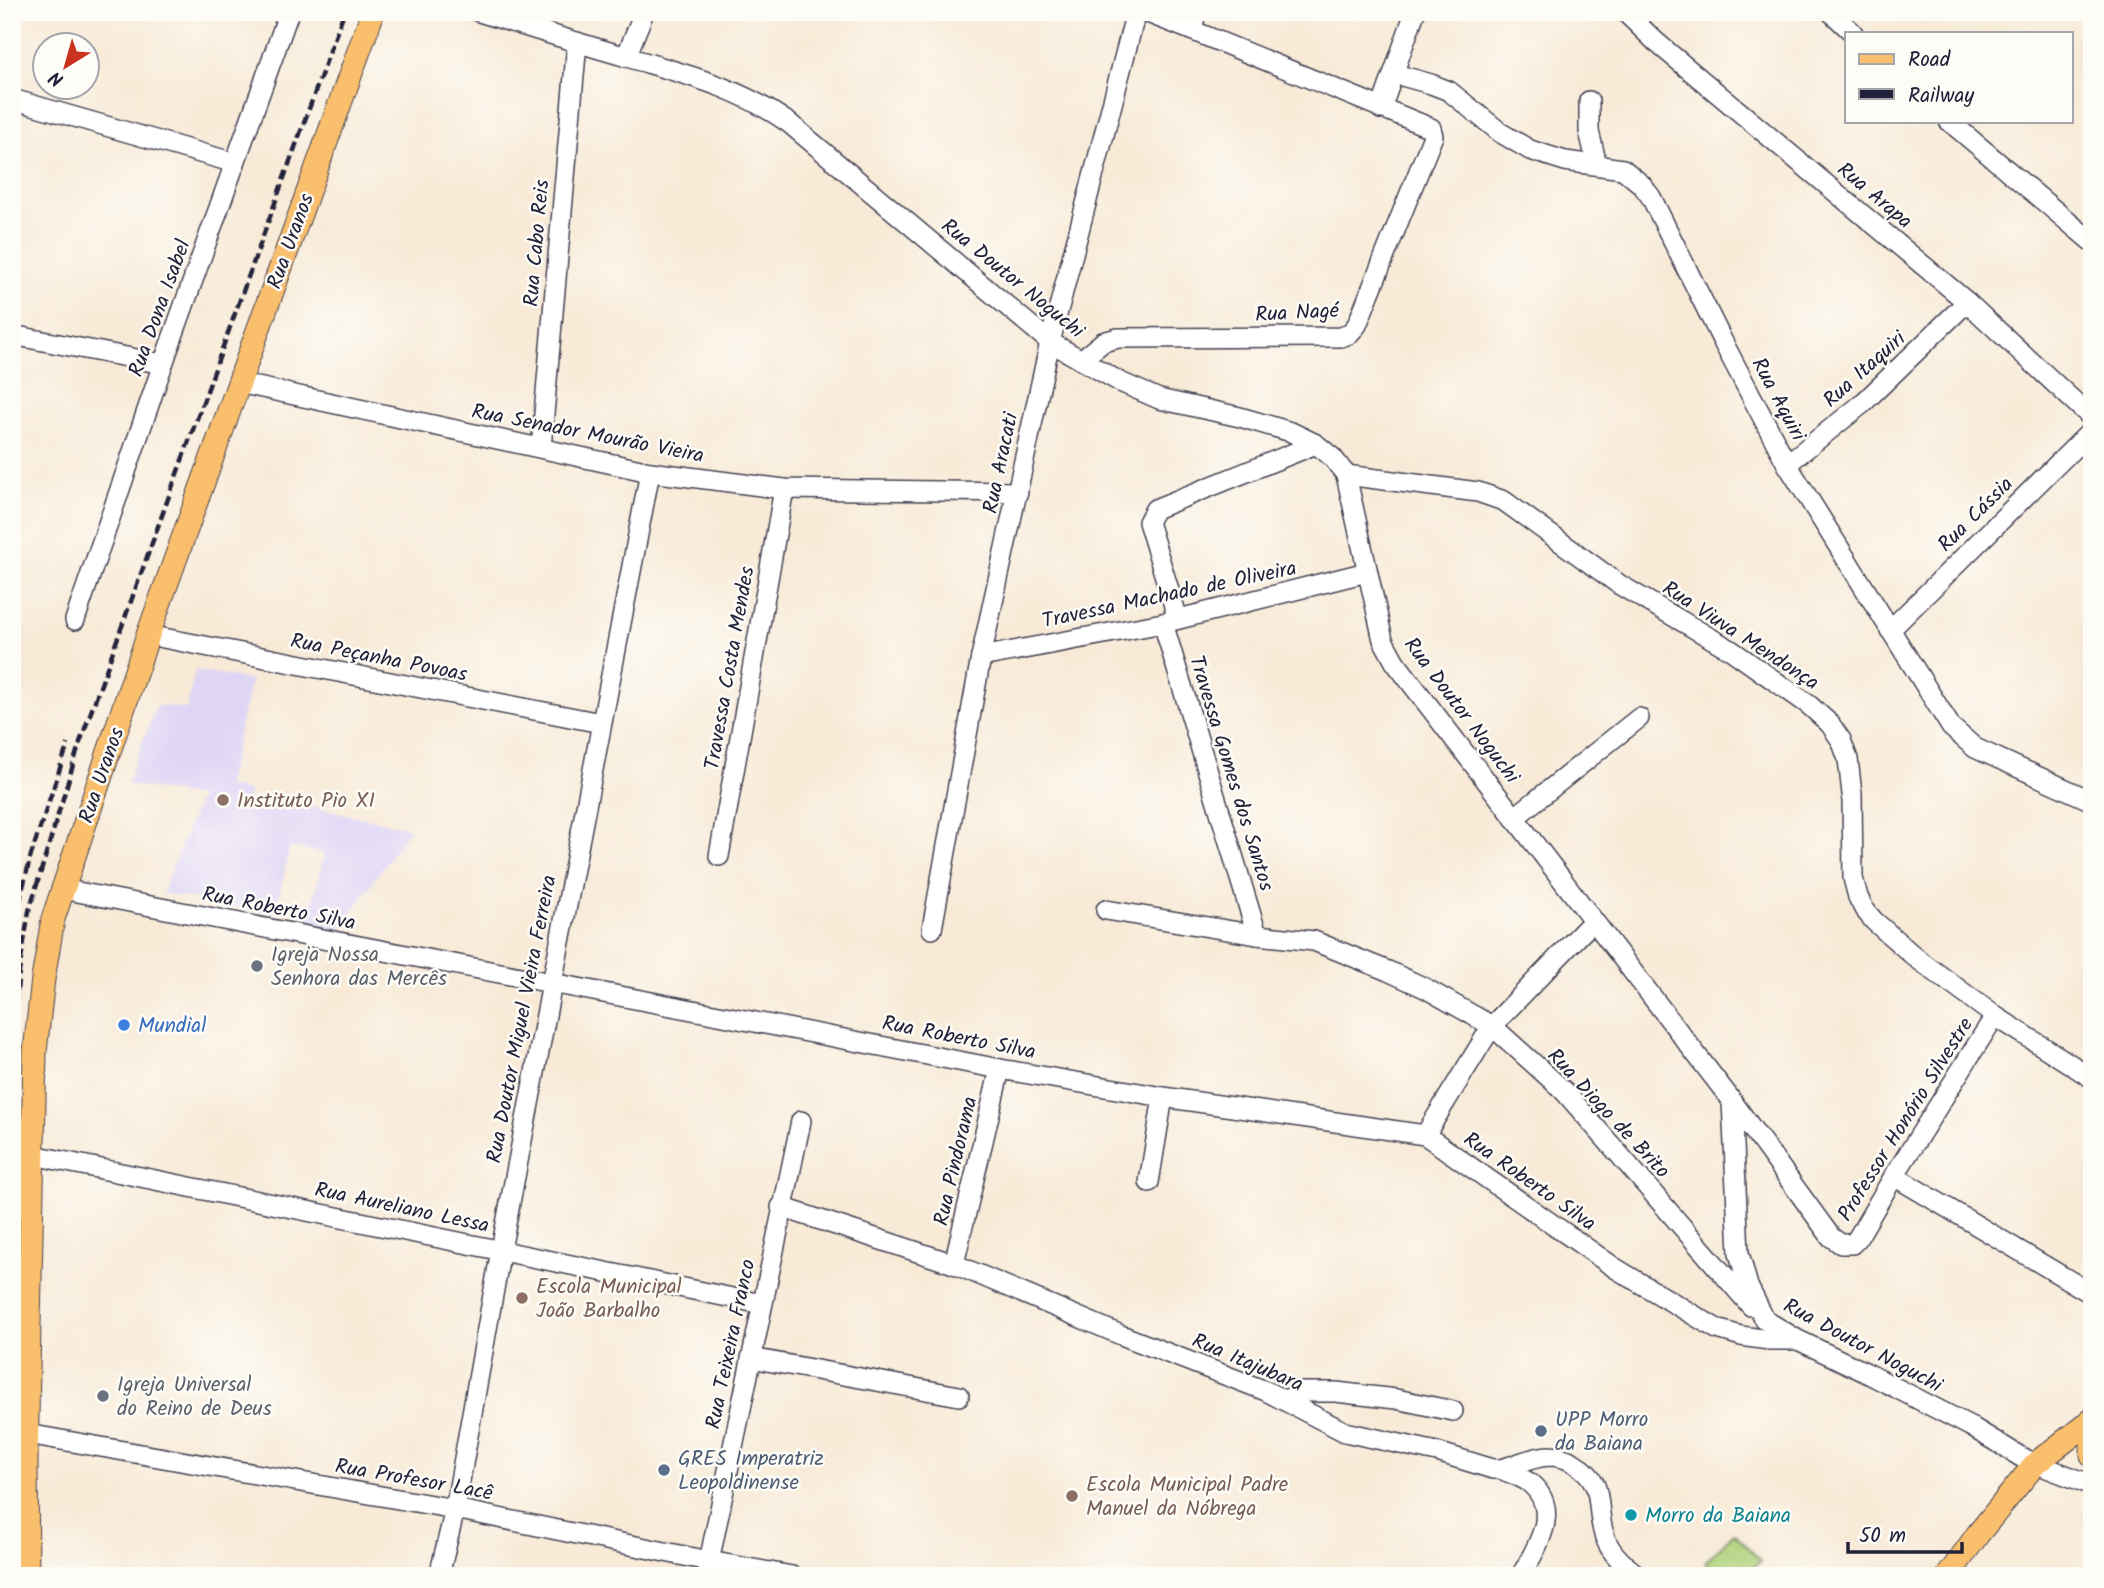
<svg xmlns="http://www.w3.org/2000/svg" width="2104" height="1588" viewBox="0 0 2104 1588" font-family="Kalam,sans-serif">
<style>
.built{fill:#dfd5f5}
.green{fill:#b0d27b;stroke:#697a5b;stroke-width:2}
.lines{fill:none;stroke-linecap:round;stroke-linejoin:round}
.minor-casing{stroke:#424052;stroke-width:22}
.major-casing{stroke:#424052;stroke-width:25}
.minor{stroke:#fff;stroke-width:19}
.major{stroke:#f9bf6d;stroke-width:23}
.rail{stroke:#22223b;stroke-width:4.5;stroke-dasharray:10 5;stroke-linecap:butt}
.education-dot{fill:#8d6e63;stroke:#fdfcf7;stroke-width:2.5}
.worship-dot{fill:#6b7280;stroke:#fdfcf7;stroke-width:2.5}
.shop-dot{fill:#3f7fe0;stroke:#fdfcf7;stroke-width:2.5}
.service-dot{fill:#5c6f8a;stroke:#fdfcf7;stroke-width:2.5}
.culture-dot{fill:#0f9aa8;stroke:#fdfcf7;stroke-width:2.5}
.labels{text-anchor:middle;stroke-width:5;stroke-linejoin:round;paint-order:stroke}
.street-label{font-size:21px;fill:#22223b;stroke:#fdfcf7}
.education-label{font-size:21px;fill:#785e54;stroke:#fdfcf7;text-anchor:start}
.worship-label{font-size:21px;fill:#5b616d;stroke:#fdfcf7;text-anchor:start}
.shop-label{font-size:21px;fill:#366cbe;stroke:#fdfcf7;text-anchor:start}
.service-label{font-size:21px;fill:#4e5e75;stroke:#fdfcf7;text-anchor:start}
.culture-label{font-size:21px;fill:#0d838f;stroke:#fdfcf7;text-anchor:start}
</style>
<rect width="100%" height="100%" fill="#fdfcf7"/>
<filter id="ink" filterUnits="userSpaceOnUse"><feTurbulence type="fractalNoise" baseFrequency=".0143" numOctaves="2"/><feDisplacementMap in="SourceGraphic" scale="14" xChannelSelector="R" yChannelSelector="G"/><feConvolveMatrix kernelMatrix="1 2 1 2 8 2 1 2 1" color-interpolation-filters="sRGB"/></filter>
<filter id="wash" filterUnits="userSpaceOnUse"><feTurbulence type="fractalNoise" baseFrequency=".00686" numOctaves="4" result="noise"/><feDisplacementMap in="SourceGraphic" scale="28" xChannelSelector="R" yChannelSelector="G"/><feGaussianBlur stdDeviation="1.57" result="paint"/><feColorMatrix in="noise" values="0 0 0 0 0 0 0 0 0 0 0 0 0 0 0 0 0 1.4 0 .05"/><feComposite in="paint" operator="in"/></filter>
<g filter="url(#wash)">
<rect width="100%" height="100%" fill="#f8ead7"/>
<path class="built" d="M195,670L251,680L227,786L249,791L247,804L278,810L310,806L410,828L339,931L306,924L325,853L290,847L275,914L162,893L200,797L126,784L157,705L187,709Z"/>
<path class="green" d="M1734,1533L1761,1561L1745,1576H1718L1705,1562Z"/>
</g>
<g filter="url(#ink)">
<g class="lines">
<defs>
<g id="minor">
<path d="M479,12C528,27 577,43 627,57C687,75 736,86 789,123L1050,342L1120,382L1159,399L1240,417L1291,432L1316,444L1333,458L1346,475L1383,640L1395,662L1732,1101L1739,1253L1748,1286L1765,1320L1798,1340L1865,1372L1970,1426L2026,1460L2092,1485"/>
<path d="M1625,12L1656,42L1967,302L2092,418"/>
<path d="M1831,12L1853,33"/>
<path d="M1191,30L1197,12"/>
<path d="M626,57L644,12"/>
<path d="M1395,74L1431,84L1449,91L1501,133L1530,150L1565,161L1623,169L1642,185L1651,197L1723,342L1787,464L1951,727L1975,748L2092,801"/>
<path d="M12,99L235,163"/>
<path d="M1589,101V131L1597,165"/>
<path d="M1381,109L1415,12"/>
<path d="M1949,121L2092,242"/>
<path d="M12,335L163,364"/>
<path d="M1081,360L1103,342L1118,338L1341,337L1349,334L1357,325L1433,136L1431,128L1191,30L1145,12"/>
<path d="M239,383L650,472L784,489L1018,492"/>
<path d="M541,448L577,42"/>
<path d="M1787,464L1862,404L1967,302"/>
<path d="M1346,475L1478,492L1504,501L1620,585L1731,650L1809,705L1830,724L1841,740L1848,759L1852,794L1853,878L1858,897L1864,909L1874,921L1915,957L1995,1016L2092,1078"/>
<path d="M1178,619L1148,522L1155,509L1316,444"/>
<path d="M75,620L163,364L289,12"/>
<path d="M1163,623L1257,935"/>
<path d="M1890,630L2092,430"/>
<path d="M148,635L601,723"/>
<path d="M981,657L1163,623L1367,572"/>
<path d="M1514,818L1639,718"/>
<path d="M719,856L784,489"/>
<path d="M62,889L1000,1069L1163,1097L1425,1135L1615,1268L1717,1329L1741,1336L1769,1340H1797"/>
<path d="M1106,910L1257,935L1314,941L1388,971L1425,988L1492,1026L1564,1091L1751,1306"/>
<path d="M932,929L981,657L1050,342L1136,12"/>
<path d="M1732,1101L1831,1237L1841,1244H1852L1857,1239L1894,1176L1995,1016"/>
<path d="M1425,1135L1492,1026L1593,921"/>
<path d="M33,1155L762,1304"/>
<path d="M1894,1176L2092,1294"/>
<path d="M1149,1182L1163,1097"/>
<path d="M781,1207L954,1264L1121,1335L1266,1391L1345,1432L1437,1452L1493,1469H1501C1516,1465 1532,1457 1548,1456C1558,1456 1566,1458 1574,1463C1609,1483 1593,1510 1606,1540C1612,1554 1626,1567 1639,1576"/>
<path d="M954,1264L1000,1069"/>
<path d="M751,1358L959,1396"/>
<path d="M1286,1400L1301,1392H1336L1396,1399L1453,1411"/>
<path d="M27,1434L455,1509L709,1561L792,1576"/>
<path d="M1501,1469C1511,1474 1523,1477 1531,1484C1562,1511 1536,1548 1521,1576"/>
<path d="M439,1576L455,1509L501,1250L650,472"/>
<path d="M706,1576L801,1121"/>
</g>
<g id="major">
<path d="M2092,1442V1455"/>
<path d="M27,1576L26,1462L35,1052L43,979L53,919L148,635L373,12"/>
<path d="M1948,1576L1978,1534L2035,1464L2092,1420"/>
</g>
</defs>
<use href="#minor" class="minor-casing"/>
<use href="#major" class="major-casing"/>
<use href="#minor" class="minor"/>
<use href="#major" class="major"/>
<g class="rail">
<path d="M12,932L31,855L68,744"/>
<path d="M12,1036L19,972L29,911L79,745L344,12"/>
</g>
</g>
</g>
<g class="education-dot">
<circle cx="223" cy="800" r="7"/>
<circle cx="522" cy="1298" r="7"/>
<circle cx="1072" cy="1496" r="7"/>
</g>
<g class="worship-dot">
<circle cx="257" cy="966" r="7"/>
<circle cx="103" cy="1396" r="7"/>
</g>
<circle class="shop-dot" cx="124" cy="1025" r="7"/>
<g class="service-dot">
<circle cx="1541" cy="1431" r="7"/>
<circle cx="664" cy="1470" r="7"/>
</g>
<circle class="culture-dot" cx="1631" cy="1515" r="7"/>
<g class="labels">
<g class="street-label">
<text transform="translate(1875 195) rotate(40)" y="7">Rua Arapa</text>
<text transform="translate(290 241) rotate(-70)" y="7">Rua Uranos</text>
<text transform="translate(536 243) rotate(-85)" y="7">Rua Cabo Reis</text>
<text transform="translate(1013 278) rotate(39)" y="7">Rua Doutor Noguchi</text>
<text transform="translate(159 308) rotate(-70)" y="7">Rua Dona Isabel</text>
<text transform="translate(1297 312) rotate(-3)" y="7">Rua Nagé</text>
<text transform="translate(1864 369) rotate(-42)" y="7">Rua Itaquiri</text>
<text transform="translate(1779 399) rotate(62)" y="7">Rua Aquiri</text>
<text transform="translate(588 433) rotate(11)" y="7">Rua Senador Mourão Vieira</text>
<text transform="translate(1000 463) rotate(-78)" y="7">Rua Aracati</text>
<text transform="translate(1975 514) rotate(-45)" y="7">Rua Cássia</text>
<text transform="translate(1169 594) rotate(-12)" y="7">Travessa Machado de Oliveira</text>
<text transform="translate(1741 635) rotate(33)" y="7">Rua Viuva Mendonça</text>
<text transform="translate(379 657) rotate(11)" y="7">Rua Peçanha Povoas</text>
<text transform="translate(729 668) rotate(-80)" y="7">Travessa Costa Mendes</text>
<text transform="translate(1462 710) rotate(53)" y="7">Rua Doutor Noguchi</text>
<text transform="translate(1232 773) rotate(73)" y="7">Travessa Gomes dos Santos</text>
<text transform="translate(101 775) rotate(-71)" y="7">Rua Uranos</text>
<text transform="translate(279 908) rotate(11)" y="7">Rua Roberto Silva</text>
<text transform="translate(521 1019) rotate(-79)" y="7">Rua Doutor Miguel Vieira Ferreira</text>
<text transform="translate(959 1037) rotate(11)" y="7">Rua Roberto Silva</text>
<text transform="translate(1609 1113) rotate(47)" y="7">Rua Diogo de Brito</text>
<text transform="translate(1905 1119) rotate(-58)" y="7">Professor Honório Silvestre</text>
<text transform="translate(955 1161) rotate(-77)" y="7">Rua Pindorama</text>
<text transform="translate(1530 1181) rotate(35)" y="7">Rua Roberto Silva</text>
<text transform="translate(402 1207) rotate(12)" y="7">Rua Aureliano Lessa</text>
<text transform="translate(730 1344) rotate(-78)" y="7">Rua Teixeira Franco</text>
<text transform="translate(1863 1345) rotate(28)" y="7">Rua Doutor Noguchi</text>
<text transform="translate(1248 1362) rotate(23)" y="7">Rua Itajubara</text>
<text transform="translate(414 1479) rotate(10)" y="7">Rua Profesor Lacê</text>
</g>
<g class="education-label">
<text x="237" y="807">Instituto Pio XI</text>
<text x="536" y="1293">Escola Municipal<tspan x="536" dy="24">João Barbalho</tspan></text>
<text x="1086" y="1491">Escola Municipal Padre<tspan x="1086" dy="24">Manuel da Nóbrega</tspan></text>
</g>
<g class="worship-label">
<text x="271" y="961">Igreja Nossa<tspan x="271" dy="24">Senhora das Mercês</tspan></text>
<text x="117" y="1391">Igreja Universal<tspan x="117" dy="24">do Reino de Deus</tspan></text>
</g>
<g class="shop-label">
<text x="138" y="1032">Mundial</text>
</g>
<g class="service-label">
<text x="1555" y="1426">UPP Morro<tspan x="1555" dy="24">da Baiana</tspan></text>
<text x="678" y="1465">GRES Imperatriz<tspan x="678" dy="24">Leopoldinense</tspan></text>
</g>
<g class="culture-label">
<text x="1645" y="1522">Morro da Baiana</text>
</g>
</g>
<rect width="2104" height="1588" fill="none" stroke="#fdfcf7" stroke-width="42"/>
<rect x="1845" y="32" width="228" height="91" fill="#fdfcf7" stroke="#a5a5ac" stroke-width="2"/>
<rect x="1859" y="54" width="35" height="10" fill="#f9bf6d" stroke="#a5a5ac" stroke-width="2"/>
<text x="1908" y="66" font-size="21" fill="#22223b">Road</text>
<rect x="1859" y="89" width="35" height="10" fill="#22223b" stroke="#a5a5ac" stroke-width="2"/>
<text x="1908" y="102" font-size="21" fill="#22223b">Railway</text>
<g transform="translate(66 66) rotate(217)"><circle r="33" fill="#fdfcf7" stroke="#a5a5ac" stroke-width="2"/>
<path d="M0-5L12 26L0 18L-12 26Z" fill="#c8321e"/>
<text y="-10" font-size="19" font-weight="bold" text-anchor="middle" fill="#22223b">N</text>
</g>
<path d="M1848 1542v10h114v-10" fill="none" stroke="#22223b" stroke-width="3.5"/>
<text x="1859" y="1542" font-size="21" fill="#22223b" stroke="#fdfcf7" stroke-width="5" paint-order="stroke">50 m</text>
</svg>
